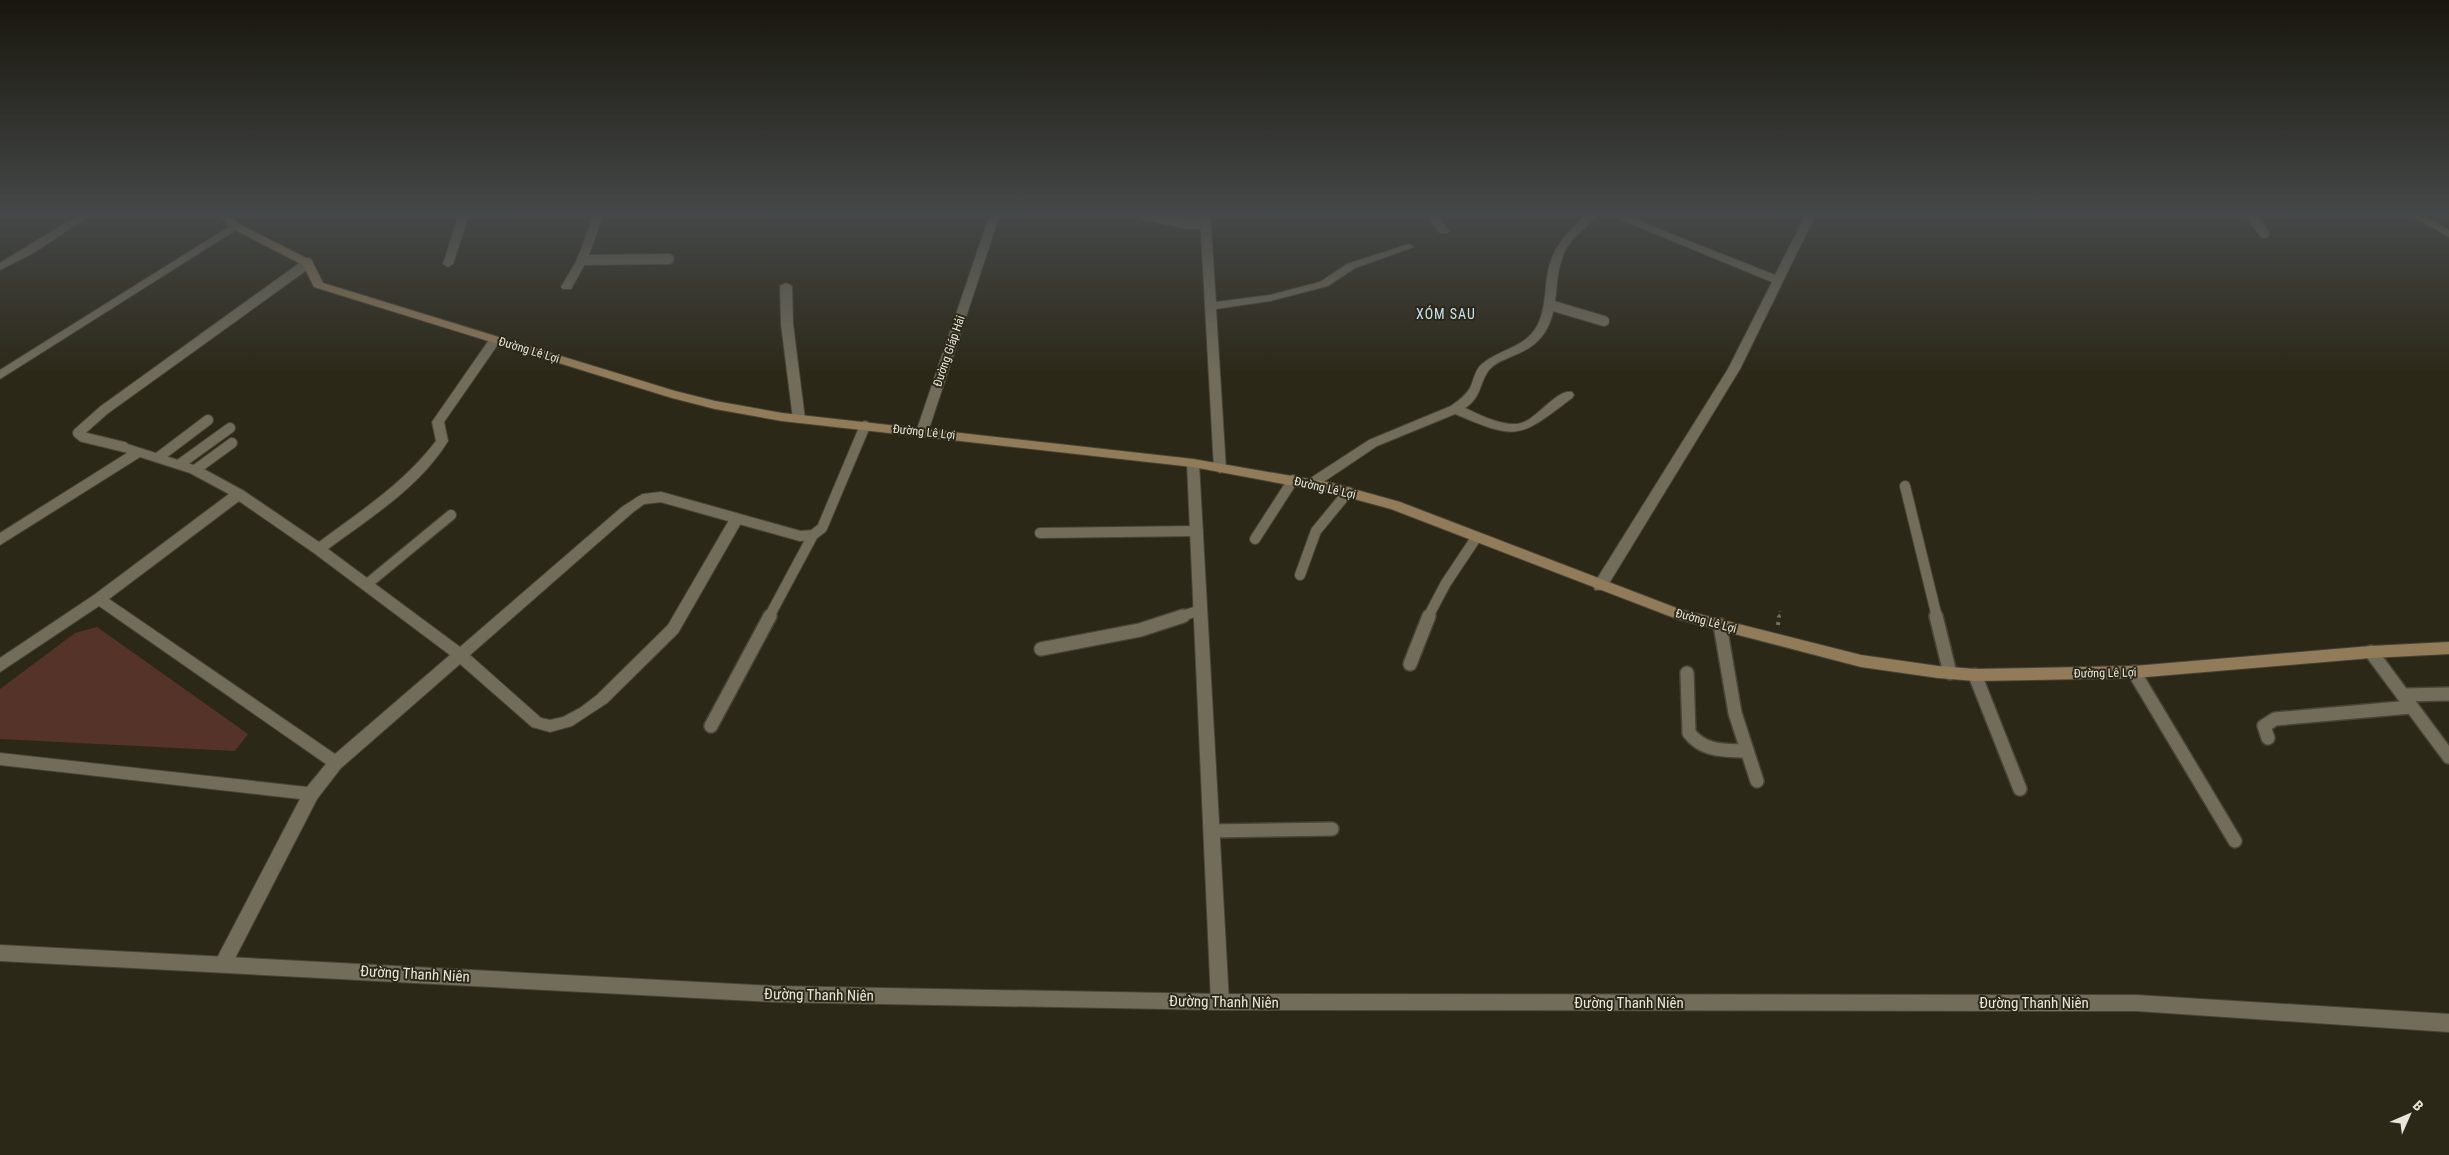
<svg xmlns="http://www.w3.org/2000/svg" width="2449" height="1155" viewBox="0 0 2449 1155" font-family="'Roboto Condensed',sans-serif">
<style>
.green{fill:#553328}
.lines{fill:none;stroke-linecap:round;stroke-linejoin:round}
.service-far1-casing{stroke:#484437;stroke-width:12}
.service-casing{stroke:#484437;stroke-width:16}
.minor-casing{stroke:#484437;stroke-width:2}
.tertiary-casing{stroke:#484437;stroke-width:2}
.secondary-casing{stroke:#484437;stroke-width:2}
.path-far1{stroke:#737062;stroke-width:2.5;stroke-dasharray:2.5 3;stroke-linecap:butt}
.path{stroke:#737062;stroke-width:4;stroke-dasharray:3 4.5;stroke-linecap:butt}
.service-far1{stroke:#726d5b;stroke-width:10}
.service{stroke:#726d5b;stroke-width:13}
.minor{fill:#726d5b;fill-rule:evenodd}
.tertiary{fill:#726d5b;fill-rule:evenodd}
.secondary{fill:#927b59;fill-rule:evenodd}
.labels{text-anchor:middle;stroke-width:4;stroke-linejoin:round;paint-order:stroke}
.street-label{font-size:12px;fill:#e8e6db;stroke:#2c2818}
.neighbourhood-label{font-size:14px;letter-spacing:1px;fill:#c5e2f4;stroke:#2c2818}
.near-street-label{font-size:15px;fill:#e8e6db;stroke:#2c2818}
</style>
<rect width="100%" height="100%" fill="#2c2818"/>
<path class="green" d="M97,627L248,734L235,751L0,739V689L75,633Z"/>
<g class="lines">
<defs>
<g id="service-far1">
<path d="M1142,214L1188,224H1206"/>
<path d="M2250,214L2264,233"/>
<path d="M582,260L669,259"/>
<path d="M1550,305L1604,321"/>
<path d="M124,447L83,437L78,433L104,410L308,263"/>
<path d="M159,457L208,420"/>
<path d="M180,464L230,428"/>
<path d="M195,470L232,443"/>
<path d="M1905,486L1937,617"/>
<path d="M644,499L661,497L800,536L813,535L822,528L865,426"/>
<path d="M1040,533L1198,531"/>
<path d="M1255,539L1293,480"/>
<path d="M1300,575L1316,531L1348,492"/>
<path d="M366,585L451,515"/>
<path d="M769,617L813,535"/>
<path d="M1179,617L1201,610"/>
<path d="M1428,617L1446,583L1476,538"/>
</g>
<g id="service">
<path d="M1936,616L1950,673"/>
<path d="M1720,625L1735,713L1757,781"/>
<path d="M1041,649L1140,630L1183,616"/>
<path d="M2371,652L2449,757"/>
<path d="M1410,664L1429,616"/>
<path d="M2134,672L2235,841"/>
<path d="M1687,673L1689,733C1704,752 1724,750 1746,751"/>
<path d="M1975,675L2020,789"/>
<path d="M2403,695L2449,694"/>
<path d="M711,726L770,616"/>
<path d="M2268,738L2264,726L2275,719L2411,707"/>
<path d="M1212,831L1332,829"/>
</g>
<g id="minor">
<path d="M80,214H92L35,252L0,270V263Z"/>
<path d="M459,214H469L453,264L448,267L443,264Z"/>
<path d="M594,214H604L587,260L571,289H563L561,287L577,260Z"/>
<path d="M1200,214H1210L1216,302L1270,295L1320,282L1347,264L1409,244L1414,247L1355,268L1328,286L1270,301L1216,309L1226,469L1220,473L1214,469Z"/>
<path d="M1426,214H1436L1449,231L1448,233H1440Z"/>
<path d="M1587,214H1598C1588,227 1572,236 1565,251C1552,277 1561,307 1545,332C1529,357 1501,355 1489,370C1479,383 1482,397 1465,408C1480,415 1499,425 1517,424C1535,423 1556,388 1572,392L1574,395L1572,398C1519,438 1519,441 1455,414L1377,446L1316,487H1306L1305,484L1306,481L1369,440L1451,406C1458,401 1465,396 1470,388C1474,380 1475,369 1482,364C1501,348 1528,348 1539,322C1545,308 1545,292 1547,277C1551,248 1567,233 1587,214Z"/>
<path d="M1607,214H1621L1775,275L1806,214H1816L1740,369L1605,590H1595L1593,586L1595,582L1728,369L1772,282Z"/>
<path d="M235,223L239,224V228L0,379V370Z"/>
<path d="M786,283L792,286L793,324L805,419L799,423L793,419L781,324L780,286Z"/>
<path d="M495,336L501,340L444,422L448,441C420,487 371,517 328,549L460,647L622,507L639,496H649L651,499L632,513L470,655L541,718L550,720L563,717L580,708L597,695L668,625L732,515L737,513L744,518L678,633L607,703L572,726L550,732L532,727L460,664L341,768L317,799L229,970L223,972L217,970L214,964L217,958L300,799L0,765V753L307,787L326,764L99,606L0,672V658L94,595L229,494L190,473L140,457L0,545V533L127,453L120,450L118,447L124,443L200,467L244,491L319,542C361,511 404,483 436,441L432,422L491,337ZM239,501L314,553L450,655L335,754L109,599Z"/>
<path d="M1193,459L1199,463L1229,1002L1226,1008L1220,1010L1214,1008L1211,1002L1187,463Z"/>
</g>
<g id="tertiary">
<path d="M990,214H1000L928,432L926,435H918L916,432Z"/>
<path d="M0,945L774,986L1220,994L2136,995L2449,1014V1032L2136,1011L1220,1010L774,1002L0,961Z"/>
</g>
<g id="secondary">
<path d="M217,214H228L239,224L312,261L323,283L675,391L715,401L782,413L1193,459L1332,483L1400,502L1679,609L1861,655L1938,666L1975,669L2134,666L2371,646L2449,642V654L2371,658L2134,678L1975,681L1938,678L1861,667L1677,619L1391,509L1332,493L1193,467L782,421L715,409L672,398L314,287L303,265L231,228Z"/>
<path d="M2408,214H2420L2449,230V237Z"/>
<path d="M2440,214H2449V219Z"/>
</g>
</defs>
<use href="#service-far1" class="service-far1-casing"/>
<use href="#service" class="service-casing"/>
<use href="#minor" class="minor-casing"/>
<use href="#tertiary" class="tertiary-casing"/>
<use href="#secondary" class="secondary-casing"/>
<path class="path-far1" d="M1779,617L1780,611"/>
<path class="path" d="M1778,625L1779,616"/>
<use href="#service-far1" class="service-far1"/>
<use href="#service" class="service"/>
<use href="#minor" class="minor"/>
<use href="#tertiary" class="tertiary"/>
<use href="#secondary" class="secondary"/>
</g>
<linearGradient id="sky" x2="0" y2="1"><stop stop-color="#18160d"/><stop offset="0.57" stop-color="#454848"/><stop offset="1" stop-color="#454848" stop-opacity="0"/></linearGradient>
<rect width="2449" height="375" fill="url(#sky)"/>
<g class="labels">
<g class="street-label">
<text transform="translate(529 350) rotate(17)" y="4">Đường Lê Lợi</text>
<text transform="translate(949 351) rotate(-71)" y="4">Đường Giáp Hải</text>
<text transform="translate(924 432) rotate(6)" y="4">Đường Lê Lợi</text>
<text transform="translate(1325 488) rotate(13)" y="4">Đường Lê Lợi</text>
<text transform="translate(1706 621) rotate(15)" y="4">Đường Lê Lợi</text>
<text transform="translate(2105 673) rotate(-1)" y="4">Đường Lê Lợi</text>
</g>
<g class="neighbourhood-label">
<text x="1446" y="319">XÓM SAU</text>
</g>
<g class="near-street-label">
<text transform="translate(415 974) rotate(3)" y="5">Đường Thanh Niên</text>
<text transform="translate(819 995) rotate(1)" y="5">Đường Thanh Niên</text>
<text transform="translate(1224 1002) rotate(1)" y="5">Đường Thanh Niên</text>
<text x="1629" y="1008">Đường Thanh Niên</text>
<text x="2034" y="1008">Đường Thanh Niên</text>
</g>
</g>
<g transform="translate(2409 1115) rotate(45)" stroke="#2c2818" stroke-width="4" paint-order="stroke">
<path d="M0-4L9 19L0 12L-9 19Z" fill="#e8e6db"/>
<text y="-8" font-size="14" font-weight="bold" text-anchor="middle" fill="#e8e6db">B</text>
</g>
</svg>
